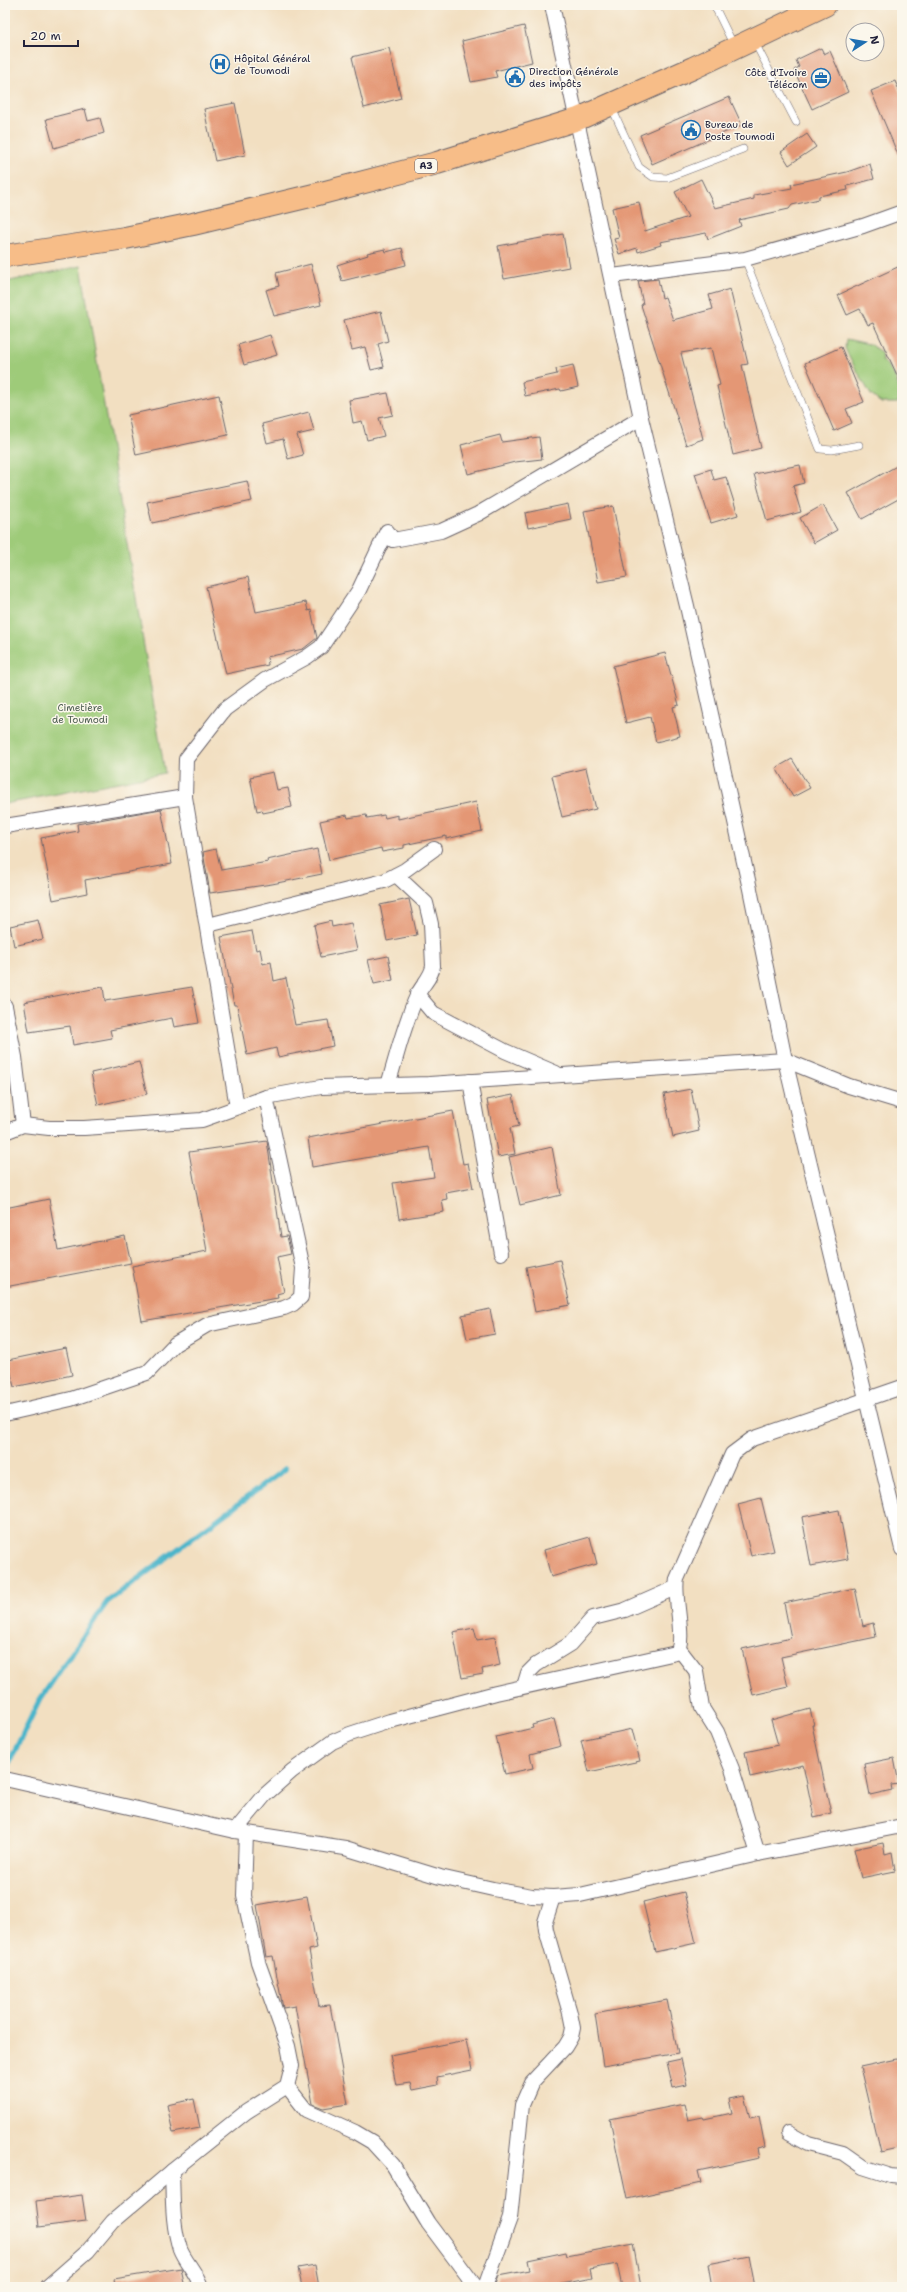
<svg xmlns="http://www.w3.org/2000/svg" width="907" height="2292" viewBox="0 0 907 2292" font-family="'Shantell Sans',sans-serif">
<style>
.green{fill:#9ecb79;stroke:#60765a}
.lines{fill:none;stroke-linecap:round;stroke-linejoin:round}
.stream{stroke:#4cb5ca;stroke-width:5.5}
.building{fill:#e49774}
.lane-casing{stroke:#6b646a;stroke-width:8}
.street-casing{stroke:#6b646a;stroke-width:16}
.primary-casing{stroke:#6b646a;stroke-width:24}
.lane{stroke:#fff;stroke-width:7}
.street{stroke:#fff;stroke-width:14}
.primary{stroke:#f7bd88;stroke-width:22}
.labels{text-anchor:middle;stroke-width:3;stroke-linejoin:round;paint-order:stroke}
.shield{fill:#fbf7ec;stroke:#636270;stroke-width:1}
.shield-label{font-size:9px;font-weight:bold;fill:#22223b}
.poi-label{font-size:10px;fill:#22223b;stroke:#fbf7ec;text-anchor:start}
.park-label{font-size:10px;fill:#4d5d51;stroke:#fbf7ec}
</style>
<rect width="100%" height="100%" fill="#fbf7ec"/>
<filter id="ink" filterUnits="userSpaceOnUse"><feTurbulence type="fractalNoise" baseFrequency=".025" numOctaves="2"/><feDisplacementMap in="SourceGraphic" scale="8" xChannelSelector="R" yChannelSelector="G"/><feConvolveMatrix kernelMatrix="1 2 1 2 8 2 1 2 1" color-interpolation-filters="sRGB"/></filter>
<filter id="wash" filterUnits="userSpaceOnUse"><feTurbulence type="fractalNoise" baseFrequency=".012" numOctaves="4" result="noise"/><feDisplacementMap in="SourceGraphic" scale="16" xChannelSelector="R" yChannelSelector="G"/><feGaussianBlur stdDeviation="0.9" result="paint"/><feColorMatrix in="noise" values="0 0 0 0 0 0 0 0 0 0 0 0 0 0 0 0 0 1.4 0 .05"/><feComposite in="paint" operator="in"/></filter>
<g filter="url(#wash)">
<rect width="100%" height="100%" fill="#f2dfc1"/>
<g class="green">
<path d="M81,266L165,773L5,804V282Z"/>
<path d="M846,339L869,344L881,352L882,360C895,372 901,385 898,403H881L871,395L850,359L845,348Z"/>
</g>
<g class="lines">
<path class="stream" d="M5,1771L39,1701L107,1602L285,1469"/>
</g>
<g id="blocks">
<g class="building">
<path d="M524,26L532,62L495,71L497,77L471,82L462,41Z"/>
<path d="M389,48L401,98L364,108L352,57Z"/>
<path d="M821,48L824,54L830,51L848,92L812,109L794,70L799,67L796,60Z"/>
<path d="M895,81L902,97V164L871,91Z"/>
<path d="M729,97L742,125L652,164L640,135Z"/>
<path d="M235,103L245,155L215,161L204,109Z"/>
<path d="M85,109L88,121L100,118L104,133L54,148L46,119Z"/>
<path d="M807,134L816,147L789,165L781,152Z"/>
<path d="M870,164L874,179L847,186L848,190L819,196V199L792,205L789,209L739,220L741,226L708,239L706,233L660,242L661,245L638,252L637,248L619,254L614,239L619,238L612,208L639,202L645,231L688,217L675,192L701,179L715,208L754,199V195L792,188L791,184L847,172Z"/>
<path d="M563,234L569,267L504,279L498,246Z"/>
<path d="M402,248L406,265L342,281L337,265L368,255L367,253L385,249L386,252Z"/>
<path d="M311,264L321,305L274,316L266,290L279,286L276,273Z"/>
<path d="M902,265V386L873,323L868,325L860,309L847,315L838,295Z"/>
<path d="M658,279L662,298L665,297L673,320L713,309L709,295L730,289L748,364L742,365L761,448L733,455L717,386L720,385L711,348L681,353L703,439L686,445L641,305L643,304L638,281Z"/>
<path d="M381,311L388,341L378,344L384,367L371,370L365,347L352,350L344,320Z"/>
<path d="M270,335L277,355L244,365L238,345Z"/>
<path d="M841,347L864,402L846,409L852,423L834,431L805,363Z"/>
<path d="M573,365L578,387L561,391L560,389L525,396L522,382L557,374L556,369Z"/>
<path d="M388,393L393,415L379,418L384,436L367,440L362,421L353,423L349,400Z"/>
<path d="M219,395L228,435L136,455L128,415Z"/>
<path d="M309,412L314,431L297,435L303,455L288,459L283,439L267,443L262,424Z"/>
<path d="M500,435L502,442L539,437L542,459L515,462L468,474L461,445Z"/>
<path d="M902,463V497L862,519L848,493Z"/>
<path d="M800,465L804,483L793,486L801,512L767,521L754,474Z"/>
<path d="M711,469L714,480L726,477L738,515L711,523L695,474Z"/>
<path d="M247,481L252,501L152,523L147,502Z"/>
<path d="M568,504L571,519L528,528L525,513Z"/>
<path d="M823,505L837,530L814,543L800,518Z"/>
<path d="M613,506L627,577L598,582L584,511Z"/>
<path d="M248,577L256,612L306,602L308,611L311,610L317,638L303,649L267,657L268,665L226,674L206,587Z"/>
<path d="M665,653L679,705L673,707L680,736L656,742L650,717L626,723L613,666Z"/>
<path d="M792,759L810,788L793,797L776,768Z"/>
<path d="M586,768L596,809L562,817L552,776Z"/>
<path d="M273,772L277,790L288,788L292,807L263,813L262,810L257,811L250,777Z"/>
<path d="M476,802L482,831L446,839V836L404,845V848L382,852L381,848L329,860L320,821L347,815L348,818L366,815L367,818L384,815L385,818L398,815V819Z"/>
<path d="M161,809L172,864L85,880L87,893L53,900L41,838L78,831L77,824Z"/>
<path d="M216,849L221,870L268,862L267,860L317,849L322,874L272,884L210,893L203,852Z"/>
<path d="M409,899L417,935L387,941L380,905Z"/>
<path d="M38,920L43,939L14,946L10,926Z"/>
<path d="M331,921L332,927L351,923L357,950L321,957L314,925Z"/>
<path d="M252,931L256,950L260,949L263,964L271,962L274,981L286,978L295,1025L328,1020L333,1046L278,1057L276,1048L247,1055L237,1005H234L221,937Z"/>
<path d="M388,956L393,980L374,984L368,960Z"/>
<path d="M103,987L105,1001L192,987L199,1023L174,1027L172,1018L110,1030L112,1038L73,1045L70,1026L29,1032L24,1002Z"/>
<path d="M139,1062L147,1094L98,1105L91,1073Z"/>
<path d="M691,1089L699,1131L673,1137L664,1094Z"/>
<path d="M513,1095L519,1126L510,1128L515,1154L498,1157L487,1100Z"/>
<path d="M453,1111L463,1164L468,1163L473,1188L446,1193L447,1199L442,1200L444,1212L399,1219L393,1183L434,1177L429,1147L312,1167L308,1138Z"/>
<path d="M267,1141L281,1237L287,1236L291,1254L277,1257L284,1292L277,1294L278,1298L142,1321L132,1266L207,1251L189,1152Z"/>
<path d="M552,1147L561,1195L520,1205L509,1157Z"/>
<path d="M49,1199L58,1250L125,1236L131,1263L5,1287V1208Z"/>
<path d="M560,1260L570,1305L535,1312L526,1267Z"/>
<path d="M490,1309L495,1334L467,1339L462,1315Z"/>
<path d="M66,1348L72,1375L14,1387L8,1360Z"/>
<path d="M761,1498L774,1551L751,1556L738,1504Z"/>
<path d="M839,1510L848,1559L811,1566L802,1517Z"/>
<path d="M590,1537L597,1564L551,1577L544,1550Z"/>
<path d="M855,1588L863,1626L873,1623L876,1637L781,1657L788,1687L753,1695L742,1649L791,1638L784,1603Z"/>
<path d="M474,1628L477,1640L495,1637L500,1665L482,1669L483,1674L462,1678L453,1632Z"/>
<path d="M810,1709L814,1725H812L831,1813L814,1817L803,1765L750,1777L745,1752L778,1745L771,1720Z"/>
<path d="M554,1719L561,1746L530,1754L533,1768L505,1774L496,1737L533,1728L532,1725Z"/>
<path d="M632,1729L640,1761L589,1772L581,1740Z"/>
<path d="M894,1758L899,1784L891,1785L892,1790L870,1795L864,1764Z"/>
<path d="M883,1843L885,1854L892,1852L895,1871L861,1878L854,1849Z"/>
<path d="M684,1892L696,1943L655,1952L643,1902Z"/>
<path d="M307,1896L317,1948L309,1950L319,2006L330,2005L348,2104L323,2108L313,2104L295,2006L283,2008L273,1956L266,1957L257,1905Z"/>
<path d="M667,2000L678,2053L603,2066L595,2014Z"/>
<path d="M466,2040L472,2070L437,2077L438,2085L412,2090L410,2083L396,2085L390,2055Z"/>
<path d="M902,2058V2147L880,2152L860,2067Z"/>
<path d="M681,2059L687,2085L673,2088L667,2062Z"/>
<path d="M744,2096L750,2118L759,2116L765,2147L757,2149L759,2158L698,2171L701,2183L627,2199L610,2119L684,2104L688,2120L703,2117L704,2119L732,2113L729,2099Z"/>
<path d="M194,2099L200,2128L173,2133L167,2105Z"/>
<path d="M82,2195L86,2221L39,2227L36,2201Z"/>
<path d="M633,2243L641,2287H622L617,2264L590,2269L592,2278L547,2287H494L498,2276L530,2270L528,2260L566,2252L567,2256Z"/>
<path d="M749,2256L755,2287H712L708,2264Z"/>
<path d="M315,2265L319,2287H302L298,2268Z"/>
<path d="M181,2268L185,2287H115L114,2279Z"/>
</g>
</g>
</g>
<g filter="url(#ink)">
<use href="#blocks" fill-opacity="0" stroke="#6b646a" stroke-width="1"/>
<g class="lines">
<defs>
<g id="lane">
<path d="M714,5L734,46"/>
<path d="M754,41L796,122"/>
<path d="M611,106L639,167L653,177L667,178L743,149"/>
<path d="M745,259L820,449L832,450L859,445"/>
</g>
<g id="street">
<path d="M552,5L641,418L687,606L750,889L785,1060L902,1549"/>
<path d="M612,276L745,259L863,226L902,212"/>
<path d="M5,826L185,797"/>
<path d="M208,925L384,881L405,870L434,849"/>
<path d="M417,994L433,1013L505,1051L556,1073"/>
<path d="M5,1006L15,1057L23,1125"/>
<path d="M470,1081L501,1253"/>
<path d="M388,1085C397,1055 404,1024 417,996C421,986 432,977 433,966L431,924L426,903L396,875"/>
<path d="M237,1107L185,797L186,759L225,709L265,680L307,657L321,647L359,590L387,531L393,540L441,531L478,514L641,418"/>
<path d="M5,1132L23,1125L49,1128H84L202,1120L266,1097L321,1087L429,1084L785,1060L849,1086L902,1102"/>
<path d="M5,1414L71,1399L147,1373L175,1344L207,1325L284,1308L293,1304L301,1297L303,1268L266,1097"/>
<path d="M679,1649L696,1671L702,1708L717,1732L732,1769L758,1854"/>
<path d="M524,1686L528,1673L536,1665L570,1644L593,1618L625,1610L675,1588"/>
<path d="M5,1779L235,1831L345,1848L440,1877L493,1889L532,1896L553,1897L580,1895L758,1854L902,1826"/>
<path d="M235,1831L265,1795L292,1771L332,1742L350,1734L390,1721L496,1693L676,1653C687,1642 673,1597 677,1579L732,1454L752,1439L902,1387"/>
<path d="M287,2086L306,2110L355,2132L372,2142L393,2165L428,2223L476,2287"/>
<path d="M788,2133L808,2144L843,2153L863,2167L891,2176L902,2177"/>
<path d="M172,2171C173,2196 172,2225 180,2249C185,2262 197,2273 201,2287"/>
<path d="M47,2287L88,2251L113,2221L172,2171L246,2112L287,2086L292,2066L288,2046L258,1962L244,1896L246,1833"/>
<path d="M485,2287L510,2218L522,2105L532,2082L565,2047L571,2037L573,2028L570,2013L546,1930L545,1922L553,1897"/>
</g>
<path id="primary" d="M5,256L125,238L193,224L314,195L437,163L578,119L693,68L825,5"/>
</defs>
<use href="#lane" class="lane-casing"/>
<use href="#street" class="street-casing"/>
<use href="#primary" class="primary-casing"/>
<use href="#lane" class="lane"/>
<use href="#street" class="street"/>
<use href="#primary" class="primary"/>
</g>
</g>
<defs>
<symbol id="hospital-ring" viewBox="-11 -11 22 22"><circle r="9.5" fill="#fbf7ec" stroke="#1f6fb2" stroke-width="1.5"/><path d="M-5-5h3v3.5h4V-5h3V5h-3V1.5h-4V5h-3Z" fill="#1f6fb2"/></symbol>
<symbol id="civic-ring" viewBox="-11 -11 22 22"><circle r="9.5" fill="#fbf7ec" stroke="#1f6fb2" stroke-width="1.5"/><path d="M-.6-6.5H3V-4.5H.6V-3L4-1V1h2V6H-6V1h2V-1L-.6-3ZM-1.2 2.5V6h2.4V2.5Z" fill="#1f6fb2"/></symbol>
<symbol id="office-ring" viewBox="-11 -11 22 22"><circle r="9.5" fill="#fbf7ec" stroke="#1f6fb2" stroke-width="1.5"/><path d="M-6-3h4V-5.5h4V-3h4V5H-6ZM-1-4.5V-3h2v-1.5ZM-6 0V1H6V0Z" fill="#1f6fb2"/></symbol>
</defs>
<g fill-rule="evenodd">
<use href="#hospital-ring" x="209" y="53" width="22" height="22"/>
<use href="#civic-ring" x="504" y="66" width="22" height="22"/>
<use href="#office-ring" x="810" y="67" width="22" height="22"/>
<use href="#civic-ring" x="680" y="119" width="22" height="22"/>
</g>
<g class="labels">
<rect class="shield" x="415" y="159" width="22" height="14" rx="3"/>
<g class="shield-label">
<text x="426" y="169">A3</text>
</g>
<g class="poi-label">
<text x="234" y="62">Hôpital Général<tspan x="234" dy="12">de Toumodi</tspan></text>
<text x="529" y="75">Direction Générale<tspan x="529" dy="12">des impôts</tspan></text>
<text x="807" y="76" text-anchor="end">Côte d'Ivoire<tspan x="807" dy="12">Télécom</tspan></text>
<text x="705" y="128">Bureau de<tspan x="705" dy="12">Poste Toumodi</tspan></text>
</g>
<g class="park-label">
<text x="80" y="711">Cimetière<tspan x="80" dy="12">de Toumodi</tspan></text>
</g>
</g>
<rect width="907" height="2292" fill="none" stroke="#fbf7ec" stroke-width="20"/>
<g transform="translate(865 42) rotate(78)"><circle r="19" fill="#fbf7ec" stroke="#a4a2a5"/>
<path d="M0-3L7 15L0 10L-7 15Z" fill="#1f6fb2"/>
<text y="-6" font-size="11" font-weight="bold" text-anchor="middle" fill="#22223b">N</text>
</g>
<path d="M24 40v6h54v-6" fill="none" stroke="#22223b" stroke-width="2"/>
<text x="30" y="40" font-size="12" fill="#22223b" stroke="#fbf7ec" stroke-width="3" paint-order="stroke">20 m</text>
</svg>
